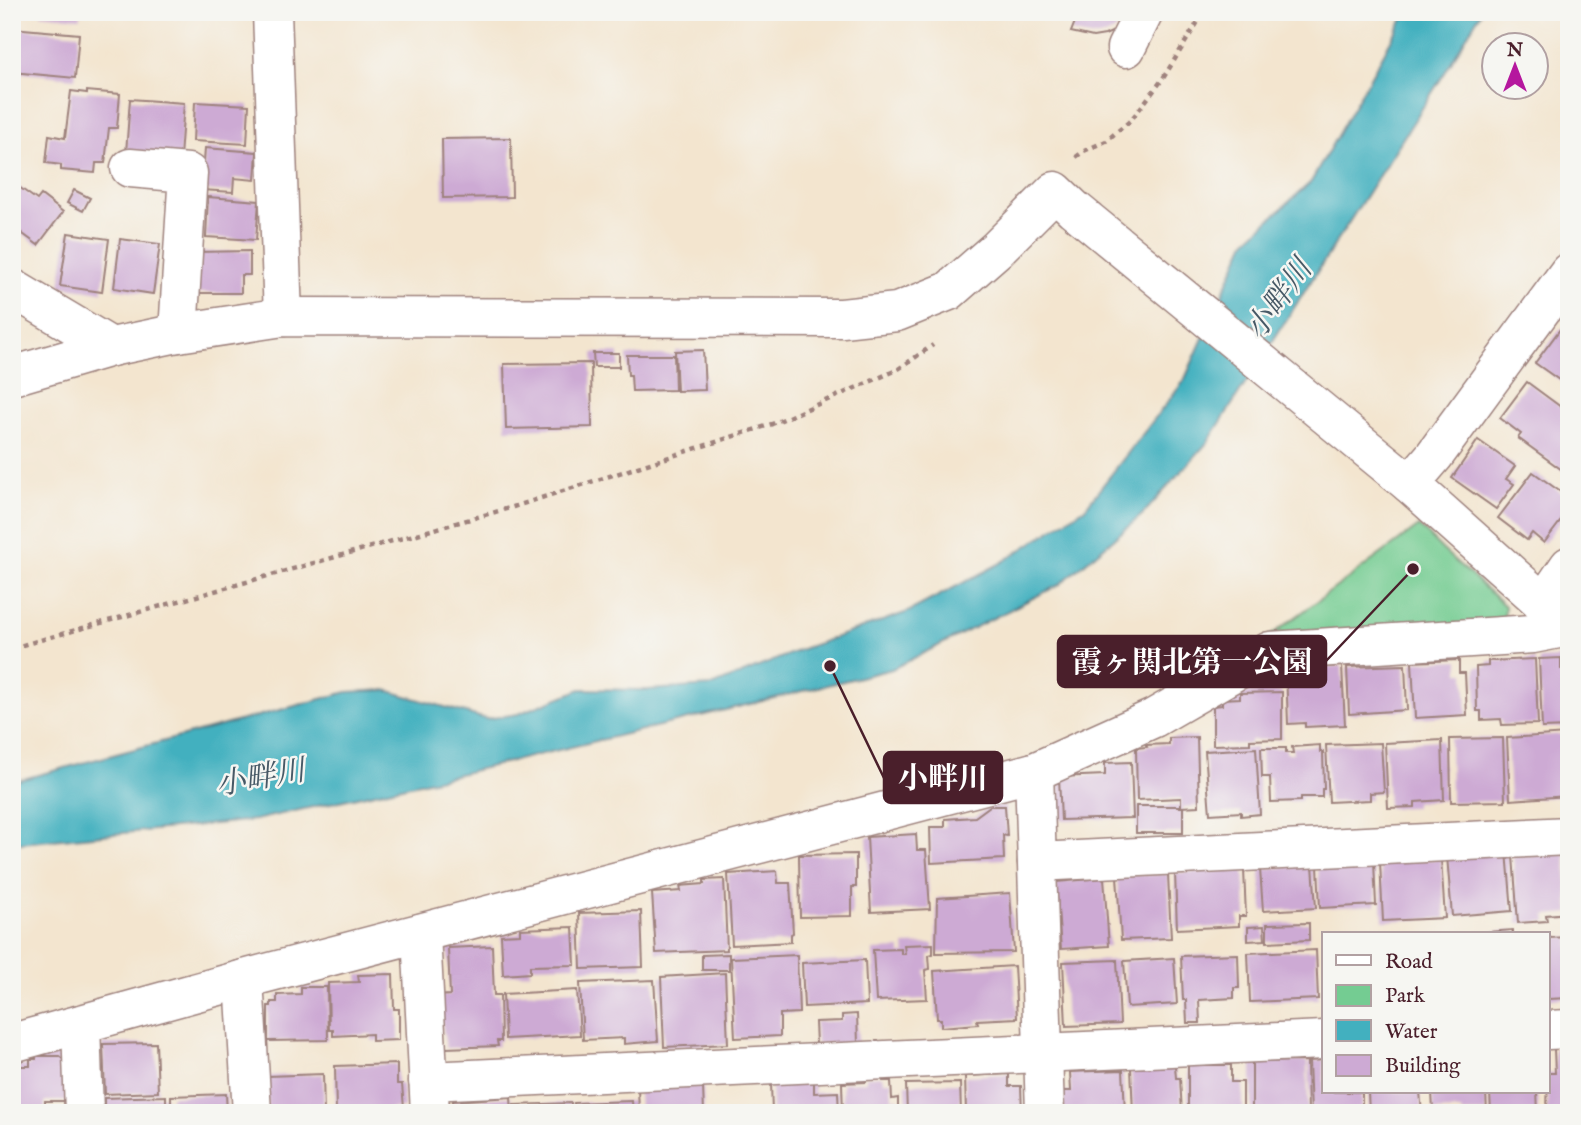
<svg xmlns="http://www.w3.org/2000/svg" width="1581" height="1125" viewBox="0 0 1581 1125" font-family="'IM FELL English','Noto Serif JP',serif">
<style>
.green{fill:#74cc92;stroke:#5f765e;stroke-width:2}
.water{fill:#42b0bf;stroke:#466875;stroke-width:2}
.building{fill:#cdaad4}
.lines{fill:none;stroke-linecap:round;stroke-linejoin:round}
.minor-casing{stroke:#9e827d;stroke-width:41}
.path{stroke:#9e827d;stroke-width:4.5;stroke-dasharray:5 5;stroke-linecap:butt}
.minor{stroke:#fff;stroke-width:38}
.labels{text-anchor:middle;stroke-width:5;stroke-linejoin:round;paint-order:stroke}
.water-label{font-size:30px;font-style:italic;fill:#475966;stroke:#f6f6f2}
.leader{fill:none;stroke:#4a1f2b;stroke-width:2.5}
.callout-dot{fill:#4a1f2b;stroke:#f6f6f2;stroke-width:2.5}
.callout{fill:#4a1f2b;stroke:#4a1f2b;stroke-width:2.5}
.callout-label{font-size:30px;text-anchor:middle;font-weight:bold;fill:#fff}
</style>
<rect width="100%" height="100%" fill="#f6f6f2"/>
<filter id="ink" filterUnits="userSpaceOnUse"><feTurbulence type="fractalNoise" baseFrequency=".0143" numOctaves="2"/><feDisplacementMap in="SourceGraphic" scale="14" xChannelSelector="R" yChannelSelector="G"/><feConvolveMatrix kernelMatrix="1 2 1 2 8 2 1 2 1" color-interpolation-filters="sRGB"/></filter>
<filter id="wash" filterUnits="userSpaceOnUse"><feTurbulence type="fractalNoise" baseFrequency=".00686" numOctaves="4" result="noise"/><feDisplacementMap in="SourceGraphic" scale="28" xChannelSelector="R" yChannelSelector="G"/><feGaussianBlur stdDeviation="1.57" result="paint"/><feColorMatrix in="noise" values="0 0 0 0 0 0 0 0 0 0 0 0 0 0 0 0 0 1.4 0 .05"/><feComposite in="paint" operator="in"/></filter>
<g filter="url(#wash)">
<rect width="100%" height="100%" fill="#f3e5cf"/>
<path class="green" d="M1419,526L1443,550L1505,606L1504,623L1270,636Z"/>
<path class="water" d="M1407,12H1481L1446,71L1208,442L1143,514L1059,585L892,669L738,707L459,774L255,820L12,844V782L347,692L386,690L486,719L518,714L581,689L647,690L712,686L802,649L908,612L1001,563L1085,508L1184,381L1246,241L1311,182Z"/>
<g id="blocks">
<g class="building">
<path d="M41,12H81L80,18L41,14Z"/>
<path d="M1079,12H1136L1114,31L1105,35L1093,37L1071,32Z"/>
<path d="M12,28L79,34L75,78L12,72Z"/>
<path d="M71,91L87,93V91L120,94L117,128H109L105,163H96L95,173L61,170V165L46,163L49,135L65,138Z"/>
<path d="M130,99L184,103L180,157L126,153Z"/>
<path d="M195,102L249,105L247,144L193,141Z"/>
<path d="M511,138L512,197L443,198L442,139Z"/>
<path d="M205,148L257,152L255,180L234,178L233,192L202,190Z"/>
<path d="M12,182L37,200L41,195L63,212L38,245L12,226Z"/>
<path d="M74,190L90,198L83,211L67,203Z"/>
<path d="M208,197L259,201L256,240L206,237Z"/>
<path d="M68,233L109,239L102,292L60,286Z"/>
<path d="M120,239L160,244L153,294L114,288Z"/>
<path d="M250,251V275H241V293H195V252Z"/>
<path d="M1561,328L1569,334V387L1535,363Z"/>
<path d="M703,350L705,390L677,391L675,351Z"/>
<path d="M593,353H619V367H594Z"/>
<path d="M627,355H674L675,390L632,391L631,375H628Z"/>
<path d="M591,363L592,427L506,429L504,364Z"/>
<path d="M1527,382L1569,413V475L1518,438L1521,434L1500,418Z"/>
<path d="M1478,440L1515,466L1506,479L1514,484L1496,509L1452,478Z"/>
<path d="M1533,472L1569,498V510L1544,543L1532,533L1527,540L1498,518Z"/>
<path d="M1561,658V669H1569V727L1542,728L1539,659Z"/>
<path d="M1535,659L1538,724L1502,725L1501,719L1481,720V711H1477L1476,667L1488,666V661Z"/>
<path d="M1459,660V673H1465L1467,715L1415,718L1412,662Z"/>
<path d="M1405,665L1407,710L1349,714L1347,667Z"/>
<path d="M1342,666L1345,725L1305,727V723L1288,724L1286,669Z"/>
<path d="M1282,692V739L1250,740V744L1213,745V706L1222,705V699L1240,698V693Z"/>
<path d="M1566,734L1569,796L1510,800L1507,738Z"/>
<path d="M1197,737L1199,806L1181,807V798L1137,800L1136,748L1147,747L1146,745L1169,744V738Z"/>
<path d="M1503,738L1505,801L1451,802L1450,739Z"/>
<path d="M1442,740L1444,800L1415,802V807L1388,808L1385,743Z"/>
<path d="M1381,743L1384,792L1370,793V800L1329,802L1326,745Z"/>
<path d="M1320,745V752H1323L1324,789H1322V797H1301V801L1271,802L1270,777H1262L1261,748H1286V753H1293L1292,747Z"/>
<path d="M1256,748L1260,814L1241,816V812L1210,814L1205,751Z"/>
<path d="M1131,762L1133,818L1061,820L1059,777L1105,775V763Z"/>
<path d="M990,806H1005L1007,836L1003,835L1004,859L931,863L930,827H945V819L975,817Z"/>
<path d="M1136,806H1180V807H1183V833H1136Z"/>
<path d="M916,834L917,850H926L930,909L871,912L867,837Z"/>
<path d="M1507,851L1512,911L1452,916L1447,856Z"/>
<path d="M1565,853L1569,913L1546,915L1547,921L1518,923L1513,856Z"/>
<path d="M856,854V887H852V916L800,917L799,855Z"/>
<path d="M1441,859L1445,918L1383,921L1380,862Z"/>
<path d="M1374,862L1376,905L1320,908L1318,866Z"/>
<path d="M1313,865L1316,908L1263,911L1260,869Z"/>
<path d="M1244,870L1246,916H1239V926L1177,929L1175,873Z"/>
<path d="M777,871L778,883H790L793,933L791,934V942L732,945L728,874Z"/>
<path d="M1168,874L1171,938L1121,940L1117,876Z"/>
<path d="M1104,878L1109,946L1061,949L1056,882Z"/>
<path d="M724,879L727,950L656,953L652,893L681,891L680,886L704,884V880Z"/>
<path d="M1010,893L1014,952L936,953L937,898Z"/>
<path d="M641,911L643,967L581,969L579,913Z"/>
<path d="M1309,923V940L1267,942V924Z"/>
<path d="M1264,926L1265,940L1248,941V927Z"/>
<path d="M573,927L575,965L530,966V973L503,975L501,935L520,934V929Z"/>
<path d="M1513,930V934H1488V932Z"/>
<path d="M1569,937V998L1548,999V938Z"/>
<path d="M933,944V954L929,955L930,969L925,970L927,999L876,1001L873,950L901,949V954H905L904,945Z"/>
<path d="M492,946L494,995H500L501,1041H497L498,1046L446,1048L438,996L450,995L448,948Z"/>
<path d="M1316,950L1318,999L1250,1002L1248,953Z"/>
<path d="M729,954V970H702V955Z"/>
<path d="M1238,954L1239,988H1234V998L1199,1000L1200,1023H1187L1186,1000H1183L1181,956Z"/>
<path d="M797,955L799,1013L780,1014V1036L735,1038L731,958Z"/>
<path d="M1174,958L1177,1004L1127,1007L1124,961Z"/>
<path d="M865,960L867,1004L804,1007L802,963Z"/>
<path d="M1117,960L1120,1024L1066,1026L1063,962Z"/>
<path d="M1014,966L1017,1018L977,1020L978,1024L941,1027V1019H937L934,971Z"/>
<path d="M725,973L728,1044L664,1047L661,977Z"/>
<path d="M393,974L394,1009H399V1040L372,1041V1034L333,1036V1030H329L328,983L359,982L358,975Z"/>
<path d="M654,980L658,1041L624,1044V1038L583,1040L580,983Z"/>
<path d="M301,987H327L328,1040L268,1041V1006H271V1002H277V995L301,994Z"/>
<path d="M577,990L580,1035L505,1039L503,994Z"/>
<path d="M857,1014L858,1044H816L815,1022L842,1021V1015Z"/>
<path d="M156,1043L158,1092L105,1094L103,1044Z"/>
<path d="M1569,1048V1111L1547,1112L1548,1073H1555L1554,1049Z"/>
<path d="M36,1056H59L65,1061L67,1101H45V1113H12V1066H30V1059H36Z"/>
<path d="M1324,1060V1092H1362V1113H1311L1309,1061Z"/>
<path d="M1307,1061L1308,1113H1252V1062Z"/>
<path d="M397,1064V1084H402L404,1108L389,1109V1113H336L335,1066Z"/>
<path d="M1188,1065H1231V1082H1243V1113H1188Z"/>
<path d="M1175,1066L1176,1078H1180L1182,1113H1133L1131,1068Z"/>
<path d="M1123,1070L1125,1113H1064L1063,1091H1071L1070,1072Z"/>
<path d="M323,1074L324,1113H268L267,1076Z"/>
<path d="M1009,1074V1086H1021L1022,1113H966L965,1076Z"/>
<path d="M882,1076L883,1081H891L892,1099L898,1098V1113H843L842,1083L866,1082V1077Z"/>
<path d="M814,1082V1093L838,1092L839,1113H772L771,1083Z"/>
<path d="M960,1083L961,1113H907L906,1084Z"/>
<path d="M703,1086L704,1113H639L638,1088Z"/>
<path d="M1368,1092H1420L1422,1113H1369Z"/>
<path d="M1432,1092H1486L1487,1113H1461V1110L1433,1111Z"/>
<path d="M1490,1092H1537L1538,1111L1491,1112Z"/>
<path d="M226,1094L227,1113H171V1096Z"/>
<path d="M166,1096V1113H104V1098Z"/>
<path d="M511,1097L512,1113H453V1101Z"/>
<path d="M632,1101L633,1113H574V1103Z"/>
<path d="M571,1103V1113H514V1105Z"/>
</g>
</g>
</g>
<g filter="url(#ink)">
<use href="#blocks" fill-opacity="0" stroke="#9e827d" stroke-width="2"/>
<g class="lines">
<defs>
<g id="minor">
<path d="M272,12L283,317"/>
<path d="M1126,48L1144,12"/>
<path d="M130,168L188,173L178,333"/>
<path d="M12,288L111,347"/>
<path d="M12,376L111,347L178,333L283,317L842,318L897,312L949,291L997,249L1055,191L1074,209L1410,484L1569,626"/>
<path d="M1410,484L1434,456L1569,272"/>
<path d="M1543,604L1569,566"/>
<path d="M1034,772L1045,1113"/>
<path d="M1037,862L1569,836"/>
<path d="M421,933L430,1113"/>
<path d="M244,979L252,1113"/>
<path d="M81,1024L84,1113"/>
<path d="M1548,1030L1569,1029"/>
<path d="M12,1043L244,979L1034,772L1154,718L1270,651L1533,634L1569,627"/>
<path d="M428,1081L1324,1040"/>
</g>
</defs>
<use href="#minor" class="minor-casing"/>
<g class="path">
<path d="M1076,157L1084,151L1106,141L1131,120L1162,80L1204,12"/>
<path d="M12,648L513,507L772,424L897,370L933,345"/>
</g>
<use href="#minor" class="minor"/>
</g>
</g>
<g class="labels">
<g class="water-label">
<text transform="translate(1278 299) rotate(-54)" y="10">小畔川</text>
<text transform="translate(260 777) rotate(-10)" y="10">小畔川</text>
</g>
</g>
<path class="leader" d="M1413 569L1326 661M830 666L884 778"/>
<g class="callout-dot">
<circle cx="1413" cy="569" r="7"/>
<circle cx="830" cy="666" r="7"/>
</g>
<g class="callout">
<rect x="1058" y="636" width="268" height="51" rx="7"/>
<rect x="884" y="752" width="118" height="51" rx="7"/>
</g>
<g class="callout-label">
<text x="1192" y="672">霞ヶ関北第一公園</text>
<text x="943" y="788">小畔川</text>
</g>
<rect width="1581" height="1125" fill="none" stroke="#f6f6f2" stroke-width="42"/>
<rect x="1322" y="932" width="228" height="161" fill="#f6f6f2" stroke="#b1a0a2" stroke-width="2"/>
<rect x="1336" y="955" width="35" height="10" fill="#ffffff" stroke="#b1a0a2" stroke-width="2"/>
<text x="1385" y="968" font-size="21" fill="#4a1f2b">Road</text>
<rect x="1336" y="985" width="35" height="21" fill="#74cc92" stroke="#b1a0a2" stroke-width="2"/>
<text x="1385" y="1002" font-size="21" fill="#4a1f2b">Park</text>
<rect x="1336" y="1020" width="35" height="21" fill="#42b0bf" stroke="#b1a0a2" stroke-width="2"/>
<text x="1385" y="1038" font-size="21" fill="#4a1f2b">Water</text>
<rect x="1336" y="1055" width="35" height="21" fill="#cdaad4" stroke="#b1a0a2" stroke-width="2"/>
<text x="1385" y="1072" font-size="21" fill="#4a1f2b">Building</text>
<g transform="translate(1515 66)"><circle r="33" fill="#f6f6f2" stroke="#b1a0a2" stroke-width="2"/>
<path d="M0-5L12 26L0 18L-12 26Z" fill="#b5179e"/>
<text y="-10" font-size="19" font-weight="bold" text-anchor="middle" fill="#4a1f2b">N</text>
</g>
</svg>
